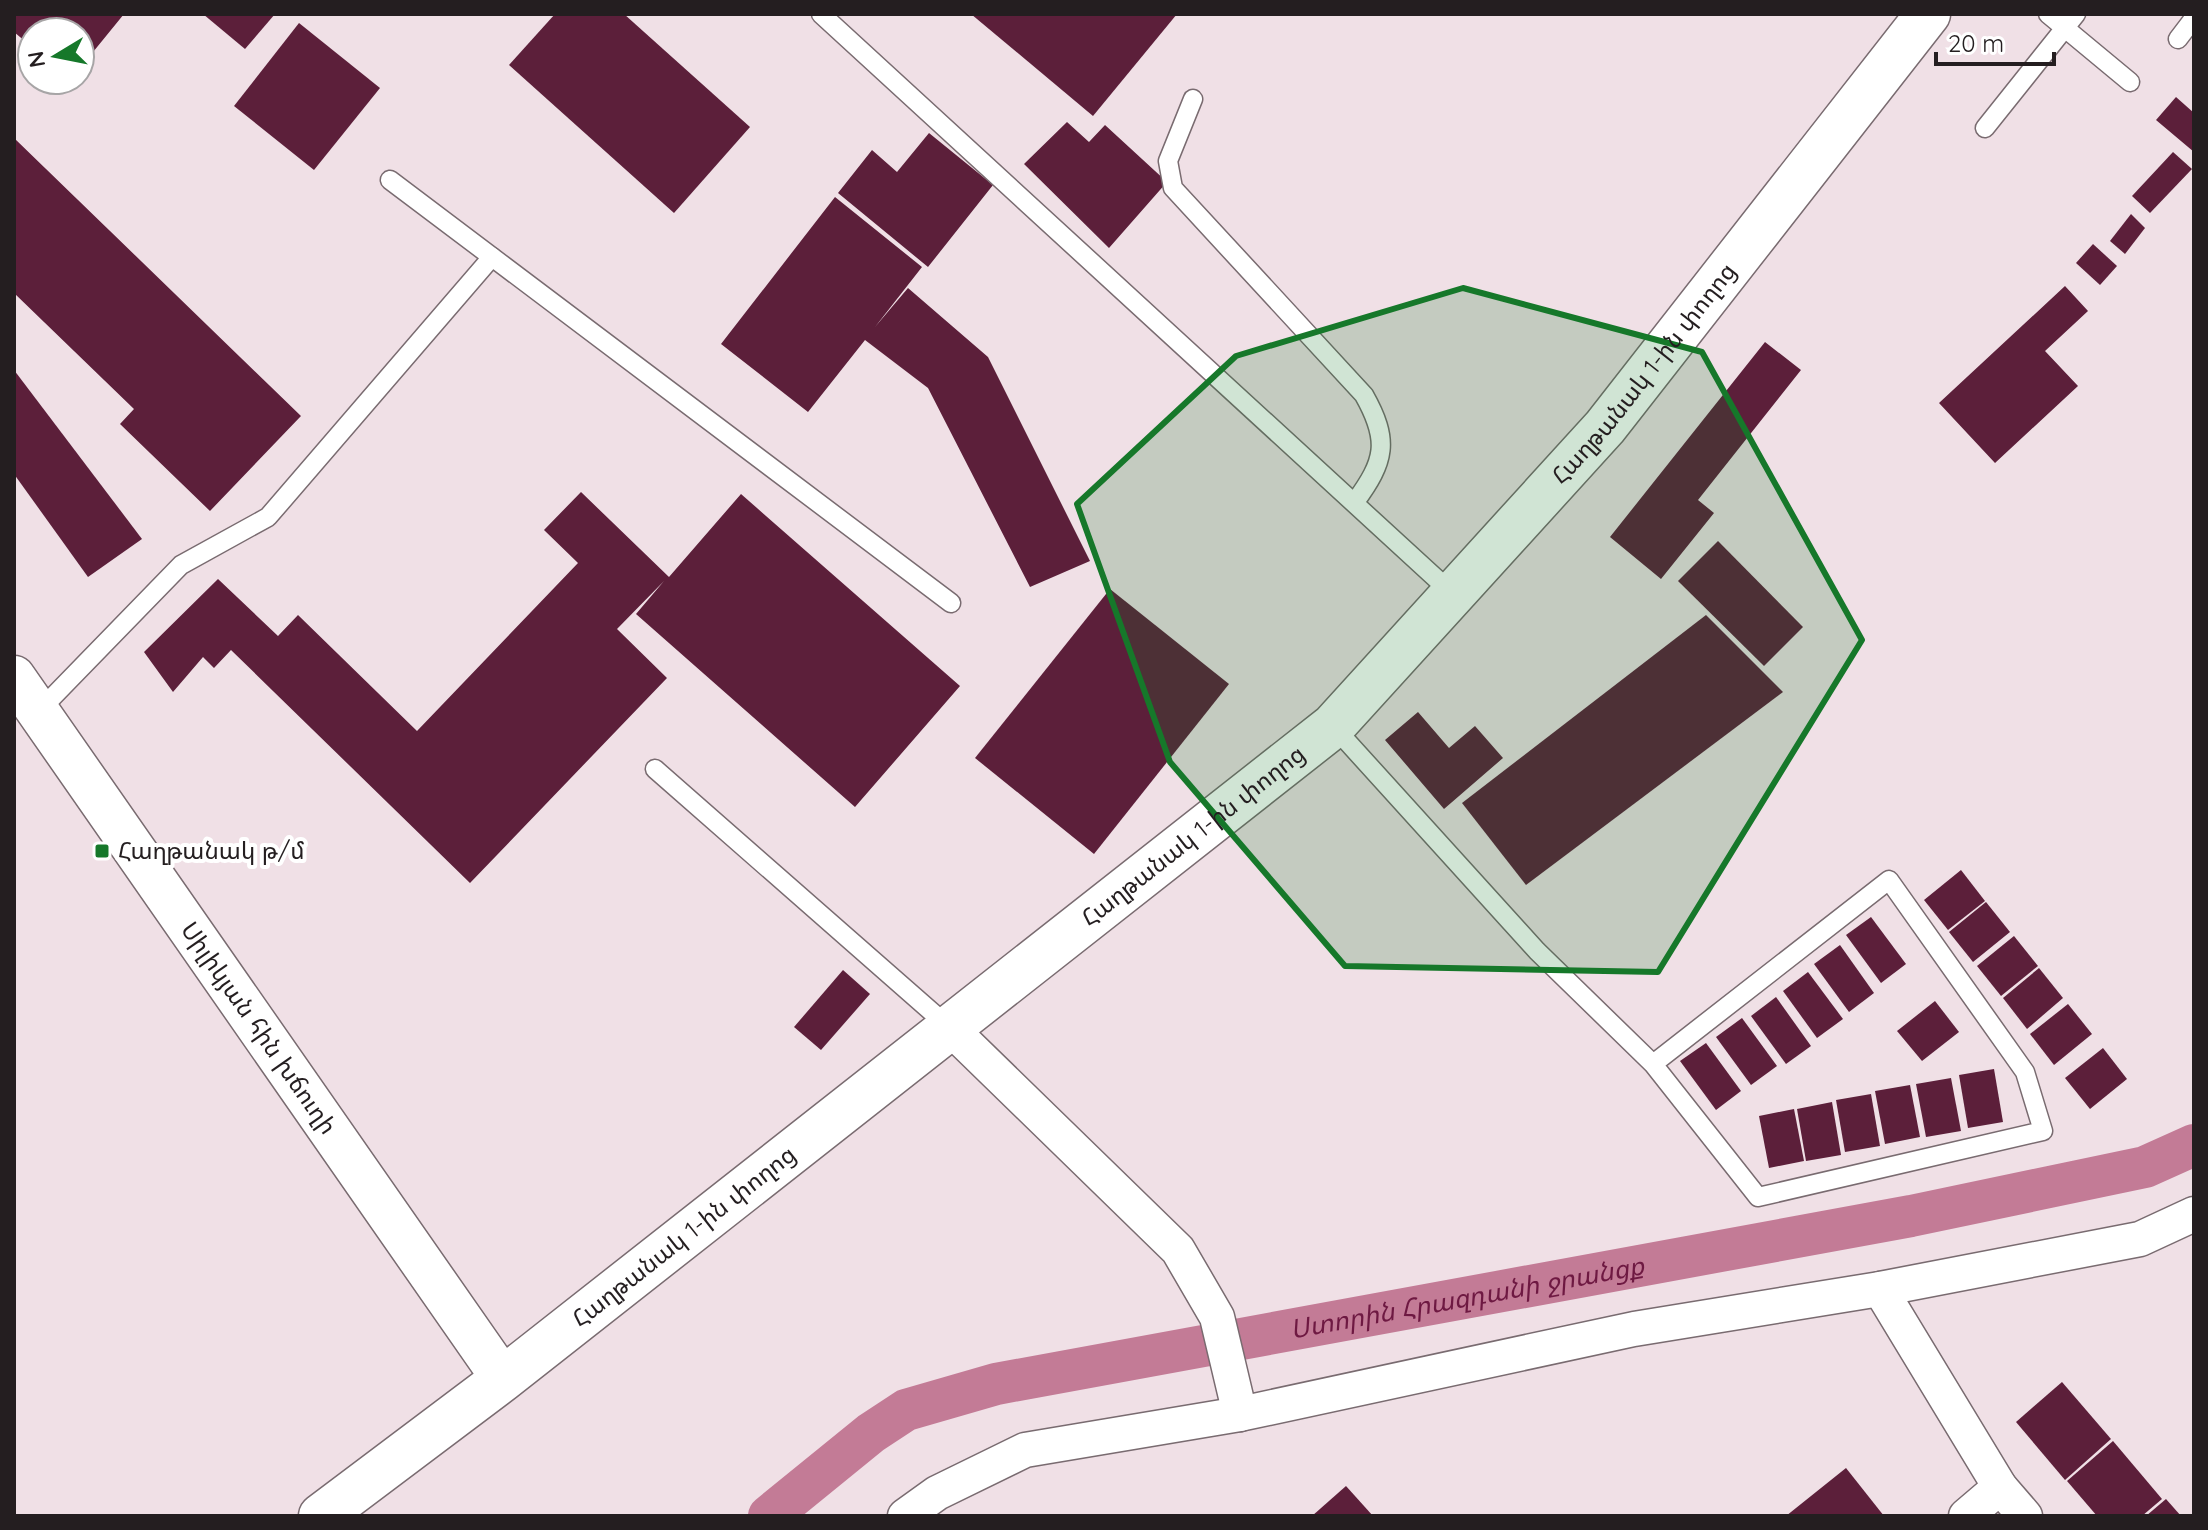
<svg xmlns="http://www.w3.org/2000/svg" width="2208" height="1530" viewBox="0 0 2208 1530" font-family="Quicksand,'Noto Sans Armenian',sans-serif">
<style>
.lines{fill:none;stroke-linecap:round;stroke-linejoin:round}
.canal{stroke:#c37b96;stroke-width:42}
.building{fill:#5c1f3a}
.service-casing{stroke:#796b70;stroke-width:21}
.minor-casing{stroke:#796b70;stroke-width:37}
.tertiary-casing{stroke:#796b70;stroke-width:45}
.secondary-casing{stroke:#796b70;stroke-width:47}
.service{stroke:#fff;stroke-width:18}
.minor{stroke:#fff;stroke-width:34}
.tertiary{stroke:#fff;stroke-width:42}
.secondary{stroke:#fff;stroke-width:44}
.marked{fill:#16782a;fill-opacity:0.2;stroke:#16782a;stroke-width:6;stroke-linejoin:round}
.poi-dot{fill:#16782a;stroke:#fff;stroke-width:3}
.labels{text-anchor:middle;stroke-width:8;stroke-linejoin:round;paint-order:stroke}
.street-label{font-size:24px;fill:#241e20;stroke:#fff}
.poi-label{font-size:24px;fill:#241e20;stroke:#fff;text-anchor:start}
.water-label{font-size:26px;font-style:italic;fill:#6e1942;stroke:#fff}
</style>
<rect width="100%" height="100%" fill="#f0e0e6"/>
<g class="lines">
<path class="canal" id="s1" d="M769,1516L871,1433L906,1410L996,1384L1911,1216L2145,1167L2194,1145"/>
</g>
<g class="building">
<path d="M14,14H124L80,68V32H32V47L14,32Z"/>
<path d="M203,14H275L245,49Z"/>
<path d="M555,14H624L750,127L674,213L509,65Z"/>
<path d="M971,14H1177L1093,116Z"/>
<path d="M299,23L380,88L314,170L234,106Z"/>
<path d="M2176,97L2194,113V152L2156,120Z"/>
<path d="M1067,122L1089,142L1105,125L1167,182L1109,248L1024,164Z"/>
<path d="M929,133L993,185L928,267L838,193L872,150L897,172Z"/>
<path d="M14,138L301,416L210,511L120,424L134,409L14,293Z"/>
<path d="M2173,152L2192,169L2150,213L2132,196Z"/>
<path d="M835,197L922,267L875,327L908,288L988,357L1090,561L1030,587L928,388L865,340L808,412L721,344Z"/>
<path d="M2131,214L2145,228L2125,254L2110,241Z"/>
<path d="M2093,244L2117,266L2100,285L2076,263Z"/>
<path d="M2065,286L2088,311L2045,351L2078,386L1995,463L1939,403Z"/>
<path d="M1765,342L1801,370L1698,500L1714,513L1661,579L1610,537Z"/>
<path d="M14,370L142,539L88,577L14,474Z"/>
<path d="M581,492L669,577L741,494L960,686L855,807L636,614L664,581L617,629L667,678L470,883L231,650L214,668L203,657L173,692L144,652L218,579L278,636L298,615L417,731L578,563L544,530Z"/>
<path d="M1718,541L1803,627L1764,666L1678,581Z"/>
<path d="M1110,589L1229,684L1094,854L975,758Z"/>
<path d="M1706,615L1783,692L1526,885L1462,803Z"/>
<path d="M1418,712L1449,748L1475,726L1503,758L1444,809L1385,740Z"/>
<path d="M1961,870L1985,901L1948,930L1924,900Z"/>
<path d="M1986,902L2010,932L1973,962L1949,932Z"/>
<path d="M1871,917L1906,964L1881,983L1846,935Z"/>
<path d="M2014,936L2038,966L2001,996L1977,966Z"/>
<path d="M1840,945L1874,993L1849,1012L1814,964Z"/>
<path d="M2039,968L2063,998L2027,1029L2003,998Z"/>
<path d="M843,970L870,994L821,1050L794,1027Z"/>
<path d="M1808,972L1843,1019L1817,1038L1783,991Z"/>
<path d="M1776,997L1811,1046L1786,1064L1751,1016Z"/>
<path d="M1935,1001L1959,1032L1922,1061L1897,1031Z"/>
<path d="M2068,1004L2092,1034L2054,1065L2030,1034Z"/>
<path d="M1742,1018L1777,1066L1751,1085L1716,1037Z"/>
<path d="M1706,1043L1741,1091L1716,1110L1680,1061Z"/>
<path d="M2103,1048L2127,1079L2090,1109L2065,1078Z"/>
<path d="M1994,1069L2003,1122L1968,1128L1959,1075Z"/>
<path d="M1951,1078L1961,1131L1926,1137L1916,1084Z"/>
<path d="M1910,1085L1920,1137L1885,1144L1875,1091Z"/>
<path d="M1871,1094L1880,1146L1845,1152L1836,1100Z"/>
<path d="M1832,1102L1841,1155L1806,1161L1797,1109Z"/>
<path d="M1794,1109L1804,1161L1769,1168L1759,1116Z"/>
<path d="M2062,1382L2111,1439L2065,1480L2016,1422Z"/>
<path d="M2113,1441L2162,1499L2142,1516H2097L2067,1481Z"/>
<path d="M1846,1468L1884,1516H1786Z"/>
<path d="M1346,1486L1373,1516H1312Z"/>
<path d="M2166,1499L2181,1516H2146Z"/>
</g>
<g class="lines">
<defs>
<g id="service">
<path d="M821,14L1453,594"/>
<path d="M2048,14L2130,82"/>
<path d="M2178,39L2194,18"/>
<path d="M1193,99L1168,161L1173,188L1364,395C1390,441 1385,461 1355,502"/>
<path d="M1985,128L2076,14"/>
<path d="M390,180L951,603"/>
<path d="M38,712L181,565L268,517L492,257"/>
<path d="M1333,726L1537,951L1653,1064L1758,1197L2043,1131L2025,1072L1889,880L1653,1064"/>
<path d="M655,769L949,1027"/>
</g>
<g id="minor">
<path d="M949,1027L1178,1250L1217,1317L1240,1414"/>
<path d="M1880,1289L2000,1487L2025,1516"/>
<path d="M905,1516L937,1493L1025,1450L1240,1414L1634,1329L1880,1289L2140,1239L2194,1214"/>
<path d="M1966,1516L2000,1487"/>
</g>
<g id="tertiary">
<path id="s2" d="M14,677L503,1379"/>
</g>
<g id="secondary">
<path id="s3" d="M321,1516L503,1379L1333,726L1605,427L1928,14"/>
</g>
</defs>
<use href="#service" class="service-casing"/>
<use href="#minor" class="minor-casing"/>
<use href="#tertiary" class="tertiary-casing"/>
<use href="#secondary" class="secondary-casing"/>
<use href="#service" class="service"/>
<use href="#minor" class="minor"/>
<use href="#tertiary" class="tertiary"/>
<use href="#secondary" class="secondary"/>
</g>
<path class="marked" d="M1463,288L1702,352L1862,640L1658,972L1345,966L1170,762L1077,504L1236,356Z"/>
<rect class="poi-dot" x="94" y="843" width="16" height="16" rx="4"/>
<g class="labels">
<g class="street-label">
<text dy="8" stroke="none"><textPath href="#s3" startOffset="1754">Հաղթանակ 1-ին փողոց</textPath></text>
<text dy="8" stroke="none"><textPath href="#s3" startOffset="1106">Հաղթանակ 1-ին փողոց</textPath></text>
<text dy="8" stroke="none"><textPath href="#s2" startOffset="428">Սիլիկյան հին խճուղի</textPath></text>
<text dy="8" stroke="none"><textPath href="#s3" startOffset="458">Հաղթանակ 1-ին փողոց</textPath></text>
</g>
<g class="poi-label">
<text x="118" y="859">Հաղթանակ թ/մ</text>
</g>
<g class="water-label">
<text dy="9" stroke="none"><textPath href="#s1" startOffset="746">Ստորին Հրազդանի ջրանցք</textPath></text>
</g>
</g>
<rect width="2208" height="1530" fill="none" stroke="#241e20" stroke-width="32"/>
<g transform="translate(56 56) rotate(260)"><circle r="38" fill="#ffffff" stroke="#a7a5a6" stroke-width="2"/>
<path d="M0-6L14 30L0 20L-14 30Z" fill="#16782a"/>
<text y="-12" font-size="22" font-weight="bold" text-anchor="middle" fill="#241e20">N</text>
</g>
<path d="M1936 52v12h118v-12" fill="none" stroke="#241e20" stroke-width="4"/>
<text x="1948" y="52" font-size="24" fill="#241e20" stroke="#ffffff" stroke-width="6" paint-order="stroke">20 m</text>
</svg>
